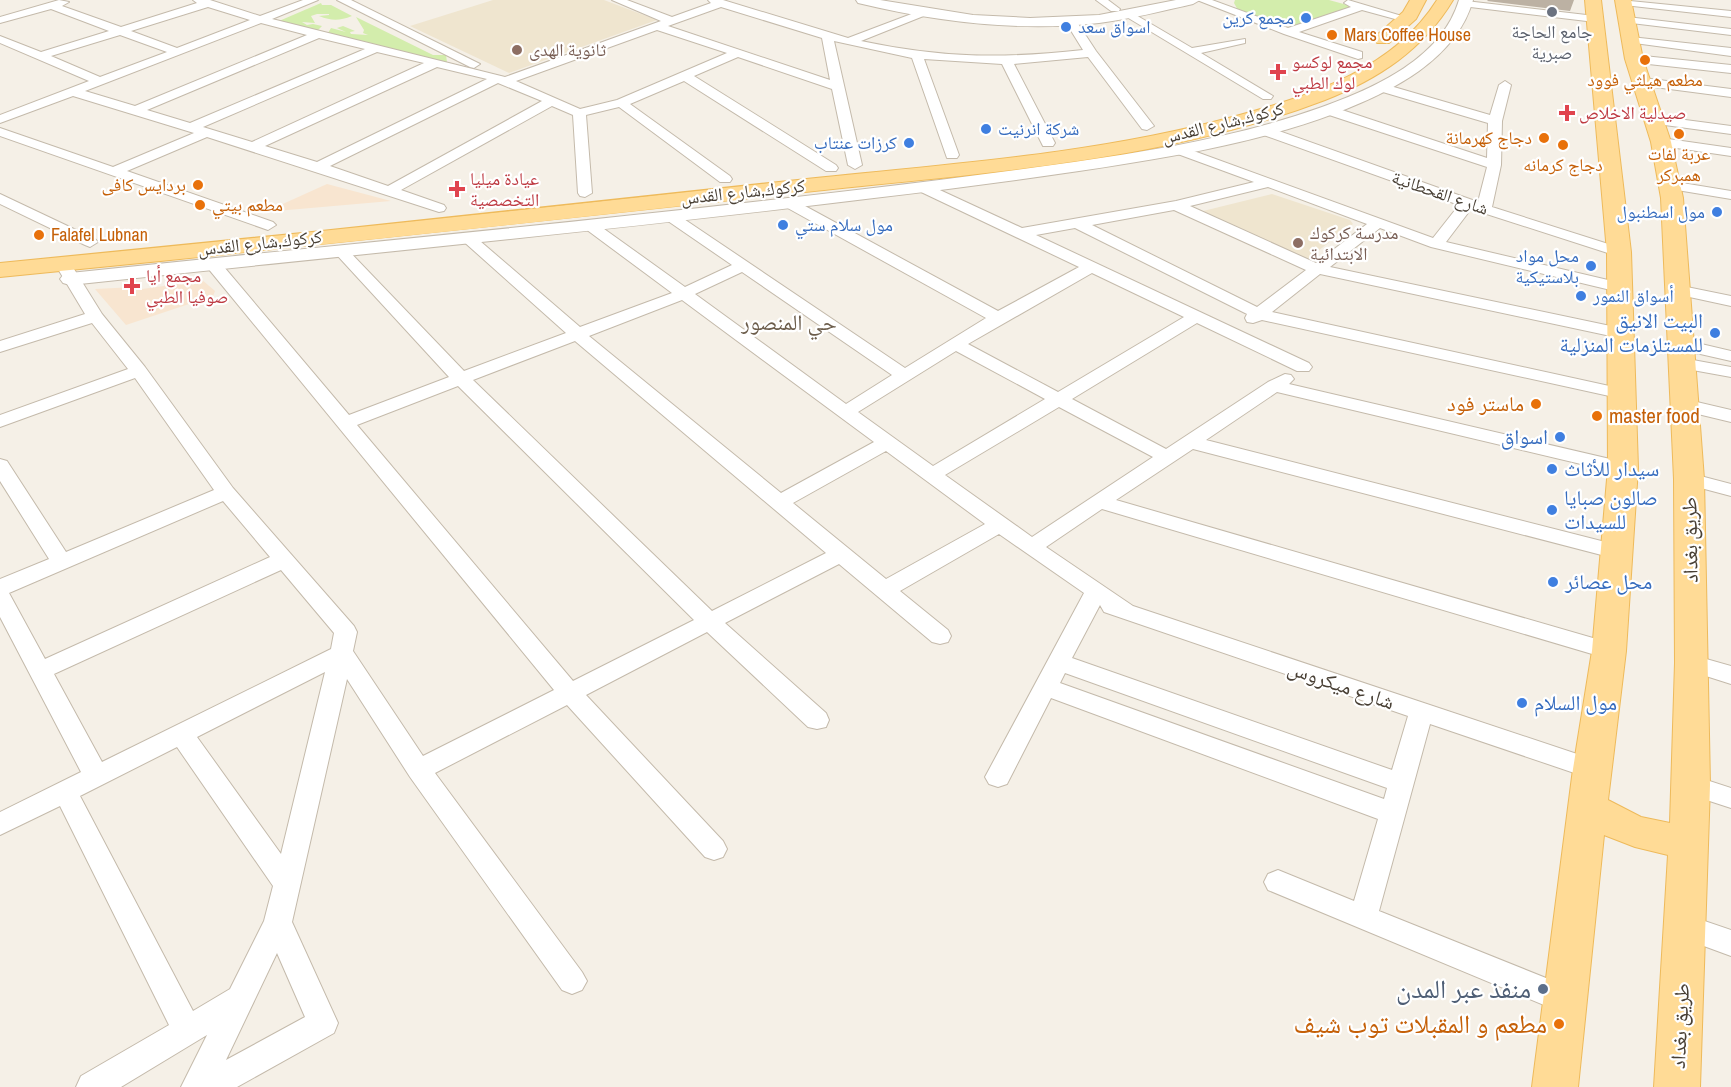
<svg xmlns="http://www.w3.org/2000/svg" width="1731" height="1087" viewBox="0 0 1731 1087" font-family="'Archivo Narrow','Noto Naskh Arabic',sans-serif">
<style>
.commercial{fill:#f8e5d0}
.education{fill:#efe5cf}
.green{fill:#d3edac}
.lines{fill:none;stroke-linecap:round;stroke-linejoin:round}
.minor-casing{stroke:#c4baab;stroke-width:2}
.tertiary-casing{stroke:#c4baab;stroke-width:2}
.primary-casing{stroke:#eeba5b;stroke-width:2}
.minor{fill:#fff;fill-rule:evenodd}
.tertiary{fill:#fff;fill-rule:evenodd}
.primary{fill:#ffdb96;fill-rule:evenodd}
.wall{fill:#bcb1a3}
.worship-dot{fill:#6b7280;stroke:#fff;stroke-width:2}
.shop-dot{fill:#3f7fe0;stroke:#fff;stroke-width:2}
.food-dot{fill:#e8710a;stroke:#fff;stroke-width:2}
.education-dot{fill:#8d6e63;stroke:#fff;stroke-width:2}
.health-dot{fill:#e0444e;stroke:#fff;stroke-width:2}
.service-dot{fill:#5c6f8a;stroke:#fff;stroke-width:2}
.labels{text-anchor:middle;stroke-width:4.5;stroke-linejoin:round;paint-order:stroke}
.far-shop-label{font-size:18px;fill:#366cbe;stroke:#fff;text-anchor:end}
.far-worship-label{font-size:18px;fill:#5b616d;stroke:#fff}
.far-food-label{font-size:18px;fill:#c56008;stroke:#fff;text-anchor:start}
.far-education-label{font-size:18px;fill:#785e54;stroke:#fff;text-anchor:start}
.far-health-label{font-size:18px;fill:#be3a42;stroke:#fff;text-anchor:start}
.far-street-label{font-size:18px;fill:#494035;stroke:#fff}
.shop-label{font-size:21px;fill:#366cbe;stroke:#fff;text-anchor:start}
.food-label{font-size:21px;fill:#c56008;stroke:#fff;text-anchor:end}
.street-label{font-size:21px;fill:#494035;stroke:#fff}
.neighbourhood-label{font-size:22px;fill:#6c5d4b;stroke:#fff}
.near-service-label{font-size:26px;fill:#4e5e75;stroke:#fff;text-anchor:end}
.near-food-label{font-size:26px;fill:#c56008;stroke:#fff;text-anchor:end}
</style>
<rect width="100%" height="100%" fill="#f5f0e7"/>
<g class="commercial">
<path d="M327,184L391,201L265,212Z"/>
<path d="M201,279L215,291L213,296L126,325L95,289L135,287L142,289L164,286L171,282Z"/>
</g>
<g class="education">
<path d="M493,0H604L657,20L509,73L410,26Z"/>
<path d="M1272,194L1350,220L1353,224L1305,261L1199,212Z"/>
</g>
<g class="green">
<path d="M1235,0H1329L1351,6L1331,15L1296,25L1297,27L1284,23L1278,25L1239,12L1234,3Z"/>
<path d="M321,3L322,5H331L352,16C339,21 332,21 319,16L329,15V14H317L311,16L315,23L302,22L307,25L313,24L322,26L317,31L279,21Z"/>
<path d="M356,17L433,55H446L447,62L444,64L328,33L331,28L346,32L337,28L343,26L355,31L350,32L351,34L368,35L363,33L364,30Z"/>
</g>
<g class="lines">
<defs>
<g id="minor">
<path d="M59,0L69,2L62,6L121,27L197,3L193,0H210L260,16L303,0H318L272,19L505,77L661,21L612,0H627L672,17L711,3L708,0H723L848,38L922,10L928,13L926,15L861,41C941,58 1002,59 1083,50L1065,21L1071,18L1075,19L1096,51L1154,126L1147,130L1142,129L1088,57L1014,64L1055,143L1053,146H1043L1002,64L924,59L959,155L957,158H947L912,58L834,41L862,165L855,169L848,165L832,89L738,57L694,76L836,165L838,168L836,171H826L684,81L630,104L730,176L732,179L730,182H720L619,107L586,115L592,193L585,197L580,196L578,193L573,115L552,106L401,190L444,205L446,208L444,211L439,212L207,137L127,171L273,222L276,225L268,230L0,136V128L113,167L194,133L73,96L0,123V115L89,81L0,43V36L41,52L109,31L51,9L0,23V17ZM208,7L250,20L177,48L131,31ZM721,7L822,38L830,80L668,26ZM261,23L307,35L135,106L85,91ZM657,30L727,53L617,100L580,109L516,81ZM120,35L167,52L100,77L51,56ZM319,38L365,49L190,123L147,110ZM377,52L424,63L252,142L203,127ZM437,67L487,79L317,162L265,146ZM498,83L542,101L388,186L330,166Z"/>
<path d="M337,0H351L480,64L474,68L470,67Z"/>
<path d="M1096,0H1108L1120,9L1119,11H1111Z"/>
<path d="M1197,0H1212L1288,28L1351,7L1344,3L1348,0L1412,19L1406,22L1362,10L1299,32L1362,52V58L1358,59L1284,34Z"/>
<path d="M1620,0L1731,11V17L1624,5L1620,4Z"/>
<path d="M1466,1L1595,16L1601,19L1595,22L1462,6L1461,4Z"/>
<path d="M1129,11L1192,48L1245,39V43L1201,53L1273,96L1271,99H1263L1125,16V12Z"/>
<path d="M1627,17L1731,29V35L1623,22V18Z"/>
<path d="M1631,37L1731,48V56L1627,42L1625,40Z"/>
<path d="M1634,55L1731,65V73L1630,62L1628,59Z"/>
<path d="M1643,78L1731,89V97L1639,85L1637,82L1639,79Z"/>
<path d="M1505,81L1511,85L1502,121L1501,165L1492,207L1624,249L1627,252L1624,255H1614L1471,209L1446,242L1625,284L1627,287L1625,290L1619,292L1431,247L1380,228L1330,267L1620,328L1626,329L1629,333L1626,337L1620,338L1320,274L1272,312L1623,389L1629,390L1632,394L1629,398L1623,399L1262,320L1253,323L1247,322L1245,318L1247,314L1075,228L1036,235L1309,363L1312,367L1309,371H1297L1197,323L1072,399L1166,449L1268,382L1285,374L1291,375L1294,379L1289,384L1623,462L1630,464L1633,468L1630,472L1623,474L1277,392L1206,440L1617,545L1624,547L1628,552L1624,557L1617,559L1193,449L1116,500L1617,645L1621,651L1617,657L1609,659L1102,509L1046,547L1133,606L1601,762L1605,769L1601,776L1592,779L1430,724L1379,911L1576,990L1581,1000L1576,1010L1566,1014L1556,1010L1268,890L1264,882L1268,874L1278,870L1354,901L1378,819L1051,698L1007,784L998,787L989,784L985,777L1084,593L999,534L900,591L948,630L951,636L948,642L940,644L932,642L839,564L725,623L826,713L829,720L826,727L817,729L808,727L707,632L586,695L723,841L727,849L723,857L714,860L705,857L567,705L435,773L582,972L587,981L582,990L572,994L562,990L410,777L347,679L292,922L338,1023L334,1033L237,1087H181L207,1035L121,1087H76L81,1076L169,1025L60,806L0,835V812L81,772L0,617V579L49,559L0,481V459L7,461L66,552L214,490L135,378L0,427V415L128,369L92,323L0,352V341L85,314L55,264L57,261H69L102,314L145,367L233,488L354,626L357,632L353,651L423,756L554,690L207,267L205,264L207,261H219L349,415L449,377L335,253L332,250L335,247H345L464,371L566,333L463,241L460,238L463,235H473L580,327L672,293L583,227L581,224L583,221H593L685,287L732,265L665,219L663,216L665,213H675L905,368L986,318L784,206L782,203L784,200H794L998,311L1079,267L919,191L917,188L919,185H929L1022,228L1176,201L1254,182L1175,153L1173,150L1180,146L1433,238L1459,205L1258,133L1256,130L1263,126L1268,127L1478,202L1487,167L1323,113L1322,110L1328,106L1333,107L1487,158L1488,123L1376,90L1374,87L1380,83L1490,115L1499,85ZM1268,187L1367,224L1316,263L1190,206ZM1174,210L1306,270L1257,307L1092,225ZM742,272L892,375L846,404L695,294ZM1092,273L1184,317L1058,392L968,344ZM682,300L874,442L781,493L589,336ZM575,341L826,553L712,611L473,380ZM956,351L1045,399L933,466L858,412ZM458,386L694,620L573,681L357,425ZM1059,407L1153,457L1032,537L945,475ZM886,451L985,524L886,579L793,503ZM223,501L270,557L45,659L9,593ZM281,570L334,633L331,649L102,762L54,674ZM1100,605L1104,612L1408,716L1392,770L1072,658ZM325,672L281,854L197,737ZM1065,673L1387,788L1384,799L1060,683ZM177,747L273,886L264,921L230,989L193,1011L80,796ZM277,953L305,1017L226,1060Z"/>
<path d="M1655,116L1731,126V134L1650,123L1648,120L1650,117Z"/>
<path d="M1661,138L1731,148V156L1656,145L1654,142L1656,139Z"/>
<path d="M1670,181L1731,191V199L1665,188L1663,185L1665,182Z"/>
<path d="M0,194L95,239L98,242L90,247L85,245L0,204Z"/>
<path d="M1677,285L1731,296V306L1671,293L1669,290Z"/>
<path d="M1680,339L1731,351V361L1674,348L1671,344L1674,340Z"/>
<path d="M1682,358L1731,367V377L1676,367L1673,363L1676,359Z"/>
<path d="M1684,399L1731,410V422L1677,409L1675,405L1677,401Z"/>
<path d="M1689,473L1731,484V496L1682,483L1679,479L1682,475Z"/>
<path d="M1692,655L1731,666V684L1684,669L1680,663L1684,657Z"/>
<path d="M1691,775L1731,788V808L1682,792L1678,785L1682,778Z"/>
<path d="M1684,914L1731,930V956L1674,935L1670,926L1674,917Z"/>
</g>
<g id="tertiary">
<path d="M856,0H880L973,15L1030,18L1099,15L1176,0H1200L1193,4C1162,11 1131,19 1099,23C1018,32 937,22 858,3Z"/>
<path d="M1459,0H1473C1456,60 1391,92 1336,113C1254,144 1165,158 1079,171C1011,181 943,190 874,198C607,231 338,256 70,285L63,283L60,279L63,275L70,273C335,245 600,221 865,189C934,181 1004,172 1074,162C1157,150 1241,136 1322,107C1375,88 1442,58 1459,0Z"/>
</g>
<g id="primary">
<path d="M1410,0H1426L1416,19L1389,43H1377L1374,39L1377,35L1403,12Z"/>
<path d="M1437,0H1453C1423,50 1378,79 1325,100C1158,164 974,173 797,193C532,223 266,251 0,277V263C260,238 519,211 779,182C931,165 1087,157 1236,116C1310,96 1394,69 1437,0Z"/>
<path d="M1585,0H1601L1631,252L1638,468L1626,651L1608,800L1641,817L1670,823L1675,663L1674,479L1661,198L1651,142L1625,59L1615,0H1631L1643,59L1671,142L1683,198L1704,479L1710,785L1700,1087H1654L1668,855L1635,847L1604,835L1578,1087H1532L1573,769L1592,651L1608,468L1607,252Z"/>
</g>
</defs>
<use href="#minor" class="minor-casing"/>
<use href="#tertiary" class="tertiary-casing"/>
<use href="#primary" class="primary-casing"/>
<use href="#minor" class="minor"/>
<use href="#tertiary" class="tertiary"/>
<use href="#primary" class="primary"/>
</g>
<path class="wall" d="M1488,0H1574L1570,11L1487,1Z"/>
<circle class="worship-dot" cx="1552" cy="12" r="6"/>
<g class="shop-dot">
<circle cx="1306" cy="18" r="6"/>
<circle cx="1066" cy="27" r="6"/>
<circle cx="986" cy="129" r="6"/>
<circle cx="909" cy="143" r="6"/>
<circle cx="1717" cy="212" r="6"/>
<circle cx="783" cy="225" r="6"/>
<circle cx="1591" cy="266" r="6"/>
<circle cx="1581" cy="296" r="6"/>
<circle cx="1715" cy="333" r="6"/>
<circle cx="1560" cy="437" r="6"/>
<circle cx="1552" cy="469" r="6"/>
<circle cx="1552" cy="510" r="6"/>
<circle cx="1553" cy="582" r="6"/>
<circle cx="1522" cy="703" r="6"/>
</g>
<g class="food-dot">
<circle cx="1332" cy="35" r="6"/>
<circle cx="1645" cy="60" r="6"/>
<circle cx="1679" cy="134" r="6"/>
<circle cx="1544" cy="138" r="6"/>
<circle cx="1563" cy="145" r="6"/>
<circle cx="198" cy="185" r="6"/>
<circle cx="200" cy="205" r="6"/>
<circle cx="39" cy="235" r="6"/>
<circle cx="1536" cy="404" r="6"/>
<circle cx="1597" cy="416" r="6"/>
<circle cx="1559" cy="1024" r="6"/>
</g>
<g class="education-dot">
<circle cx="517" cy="50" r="6"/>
<circle cx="1298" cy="243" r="6"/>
</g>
<g class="health-dot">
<path d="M1275 63h6v6h6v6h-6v6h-6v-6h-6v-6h6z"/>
<path d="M1564 104h6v6h6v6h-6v6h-6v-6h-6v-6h6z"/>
<path d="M454 180h6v6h6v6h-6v6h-6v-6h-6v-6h6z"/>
<path d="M129 277h6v6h6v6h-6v6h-6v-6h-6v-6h6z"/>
</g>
<circle class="service-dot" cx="1543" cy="989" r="6"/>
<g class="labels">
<g class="far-shop-label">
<text x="1294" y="24">مجمع كرين</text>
<text x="1078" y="33" text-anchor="start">اسواق سعد</text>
<text x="998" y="135" text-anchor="start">شركة انرنيت</text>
<text x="897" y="149">كرزات عنتاب</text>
<text x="1705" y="218">مول اسطنبول</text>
<text x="795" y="231" text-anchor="start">مول سلام ستي</text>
<text x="1579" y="262">محل مواد<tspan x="1579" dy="21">بلاستيكية</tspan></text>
<text x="1593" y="302" text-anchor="start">أسواق النمور</text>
</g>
<g class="far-worship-label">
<text x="1552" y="38">جامع الحاجة<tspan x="1552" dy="21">صبرية</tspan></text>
</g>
<g class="far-food-label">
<text x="1344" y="41">Mars Coffee House</text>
<text x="1645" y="86" text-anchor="middle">مطعم هيلثي فوود</text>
<text x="1532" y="144" text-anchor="end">دجاج كهرمانة</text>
<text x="1679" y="160" text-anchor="middle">عربة لفات<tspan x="1679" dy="21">همبركر</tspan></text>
<text x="1563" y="171" text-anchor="middle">دجاج كرمانه</text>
<text x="186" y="191" text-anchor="end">بردايس کافى</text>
<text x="212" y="211">مطعم بيتي</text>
<text x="51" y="241">Falafel Lubnan</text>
</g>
<g class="far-education-label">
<text x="529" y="56">ثانوية الهدى</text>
<text x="1310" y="239">مدرسة كركوك<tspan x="1310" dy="21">الابتدائية</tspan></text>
</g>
<g class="far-health-label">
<text x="1292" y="68">مجمع لوكسو<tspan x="1292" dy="21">لوك الطبي</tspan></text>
<text x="1579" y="119">صيدلية الاخلاص</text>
<text x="470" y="185">عيادة ميليا<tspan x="470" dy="21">التخصصية</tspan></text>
<text x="146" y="282">مجمع أيا<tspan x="146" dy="21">صوفيا الطبي</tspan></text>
</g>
<g class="far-street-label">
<text transform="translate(1223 123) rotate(-14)" y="6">كركوك,شارع القدس</text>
<text transform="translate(743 192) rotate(-6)" y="6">كركوك,شارع القدس</text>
<text transform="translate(1440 193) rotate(19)" y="6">شارع القحطانية</text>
<text transform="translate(260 243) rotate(-6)" y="6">كركوك,شارع القدس</text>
</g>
<g class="shop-label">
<text x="1703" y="328" text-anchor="end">البيت الانيق<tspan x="1703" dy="24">للمستلزمات المنزلية</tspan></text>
<text x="1548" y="444" text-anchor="end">اسواق</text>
<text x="1564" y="476">سيدار للأثاث</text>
<text x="1564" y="505">صالون صبايا<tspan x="1564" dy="24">للسيدات</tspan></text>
<text x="1565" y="589">محل عصائر</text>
<text x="1534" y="710">مول السلام</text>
</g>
<g class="food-label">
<text x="1524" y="411">ماستر فود</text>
<text x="1609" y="423" text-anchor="start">master food</text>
</g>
<g class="street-label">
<text transform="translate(1690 540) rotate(-91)" y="7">طريق بغداد</text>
<text transform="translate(1341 685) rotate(19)" y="7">شارع ميكروس</text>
<text transform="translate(1680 1026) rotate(-87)" y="7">طريق بغداد</text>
</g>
<g class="neighbourhood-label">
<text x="789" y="330">حي المنصور</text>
</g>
<g class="near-service-label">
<text x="1531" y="998">منفذ عبر المدن</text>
</g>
<g class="near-food-label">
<text x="1547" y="1033">مطعم و المقبلات توب شيف</text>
</g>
</g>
</svg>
